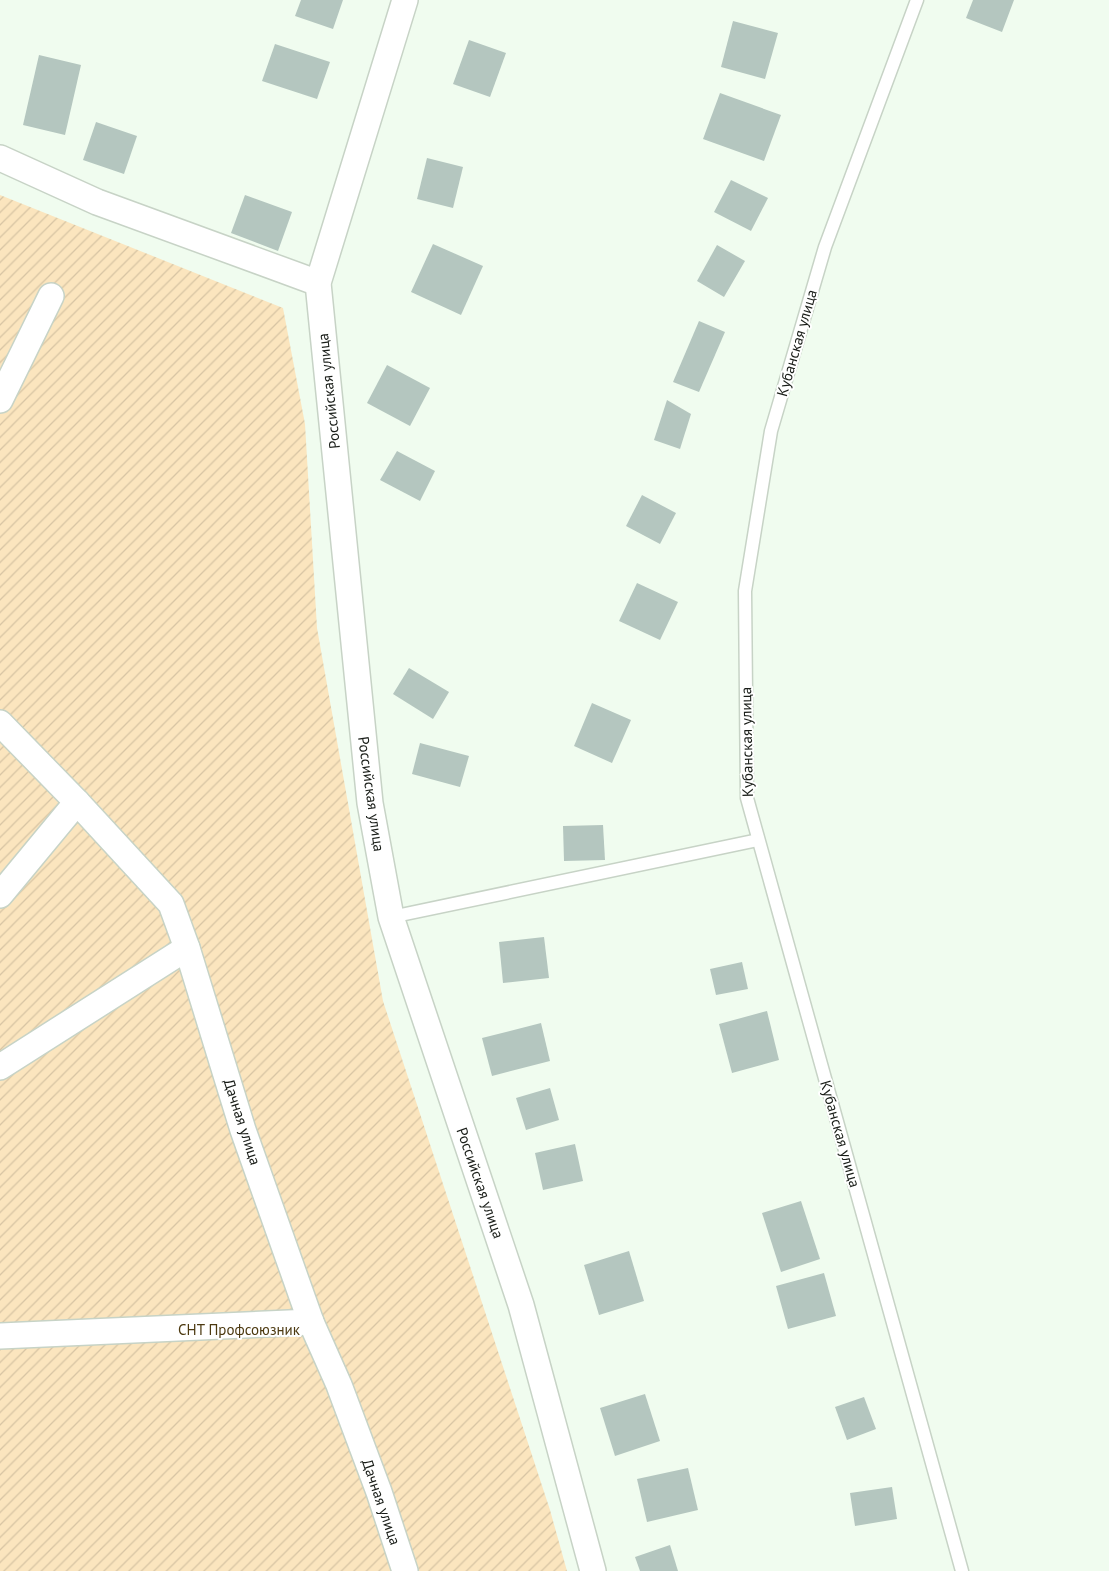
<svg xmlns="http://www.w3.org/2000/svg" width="1109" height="1571" viewBox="0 0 1109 1571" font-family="'PT Sans',sans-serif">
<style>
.garden{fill:url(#garden-furrows)}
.building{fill:#b4c6bf}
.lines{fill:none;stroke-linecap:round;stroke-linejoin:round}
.lane-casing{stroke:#c7d3c6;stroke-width:15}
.street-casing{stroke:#c7d3c6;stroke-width:28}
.lane{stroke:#fff;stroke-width:12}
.street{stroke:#fff;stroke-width:25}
.labels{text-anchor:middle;stroke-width:4;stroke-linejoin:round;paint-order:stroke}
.street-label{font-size:15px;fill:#191d18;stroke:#fff}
.park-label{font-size:15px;fill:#4c3910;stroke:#fff}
</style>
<defs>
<pattern id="garden-furrows" width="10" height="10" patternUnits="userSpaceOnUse" patternTransform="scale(1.25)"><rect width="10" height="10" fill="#fbe5be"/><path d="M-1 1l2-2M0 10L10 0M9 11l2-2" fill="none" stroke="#d7c4a3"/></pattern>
</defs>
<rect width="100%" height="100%" fill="#f0fcef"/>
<path class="garden" d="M0,195L283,308L305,424L317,628L383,1001L550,1510L567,1571H0Z"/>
<g class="building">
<path d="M301,0H343L333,29L295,16Z"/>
<path d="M973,0H1014L1002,32L966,18Z"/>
<path d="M733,21L778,33L765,79L721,67Z"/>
<path d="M469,40L506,53L490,97L453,84Z"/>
<path d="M275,44L330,62L317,99L262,81Z"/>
<path d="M39,55L81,65L65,135L23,125Z"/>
<path d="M720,93L781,115L764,161L703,139Z"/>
<path d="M96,122L137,136L124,174L83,160Z"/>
<path d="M427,158L463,167L453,208L417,199Z"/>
<path d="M731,180L768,198L751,231L714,212Z"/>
<path d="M245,195L292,212L278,251L231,233Z"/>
<path d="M433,244L483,266L461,315L411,292Z"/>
<path d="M717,245L745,261L724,297L697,281Z"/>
<path d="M699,321L725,332L699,392L673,382Z"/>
<path d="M387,365L430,388L410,426L367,403Z"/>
<path d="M667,400L691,414L680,449L654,440Z"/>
<path d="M397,451L435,471L420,501L380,480Z"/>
<path d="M642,495L676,513L660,544L626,526Z"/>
<path d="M637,583L678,602L660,640L619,621Z"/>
<path d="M409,668L449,692L433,719L393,694Z"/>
<path d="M592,703L631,720L612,763L574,746Z"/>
<path d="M420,743L469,756L460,787L412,774Z"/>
<path d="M603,825L605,860L564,861L563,826Z"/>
<path d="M544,937L549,978L503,983L499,942Z"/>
<path d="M742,962L748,989L716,995L710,969Z"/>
<path d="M767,1011L779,1060L732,1073L719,1024Z"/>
<path d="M541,1023L550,1061L492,1076L482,1038Z"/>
<path d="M550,1088L559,1120L526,1130L516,1098Z"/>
<path d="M575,1144L583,1181L543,1190L535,1153Z"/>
<path d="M801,1201L820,1259L781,1272L762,1213Z"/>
<path d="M629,1251L644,1301L599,1315L584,1265Z"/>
<path d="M824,1273L836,1316L788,1329L776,1286Z"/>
<path d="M645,1394L660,1441L615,1456L600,1408Z"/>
<path d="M864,1397L876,1429L847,1440L835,1407Z"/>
<path d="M688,1468L698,1510L647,1522L637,1479Z"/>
<path d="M892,1487L897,1519L855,1526L850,1493Z"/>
<path d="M670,1545L678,1571H640L635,1557Z"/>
</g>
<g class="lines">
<defs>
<g id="lane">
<path d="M917,0L825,247L771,431L745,591L747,798L962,1571"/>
<path d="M391,917L758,840"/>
</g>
<g id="street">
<path d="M405,0L318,283L370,803L391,917L521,1305L593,1571"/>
<path d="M0,158L97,202L318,283"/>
<path d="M0,400L51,296"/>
<path d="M0,723L77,802L171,904L187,948L243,1130L311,1322L339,1385L379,1492L405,1571"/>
<path d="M0,895L77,802"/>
<path d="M0,1067L187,948"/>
<path d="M0,1336L311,1322"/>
</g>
</defs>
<use href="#lane" class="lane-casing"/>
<use href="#street" class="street-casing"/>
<use href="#lane" class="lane"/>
<use href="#street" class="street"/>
</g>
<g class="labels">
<g class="street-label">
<text transform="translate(797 343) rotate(-74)" y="5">Кубанская улица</text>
<text transform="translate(329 391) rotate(-96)" y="5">Российская улица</text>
<text transform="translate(747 742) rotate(-91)" y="5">Кубанская улица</text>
<text transform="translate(371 794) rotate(82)" y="5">Российская улица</text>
<text transform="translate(242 1122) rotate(72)" y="5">Дачная улица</text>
<text transform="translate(840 1134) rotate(74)" y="5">Кубанская улица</text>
<text transform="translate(480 1183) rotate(71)" y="5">Российская улица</text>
<text transform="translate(381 1502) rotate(71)" y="5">Дачная улица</text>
</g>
<g class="park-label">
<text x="239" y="1335">СНТ Профсоюзник</text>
</g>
</g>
</svg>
